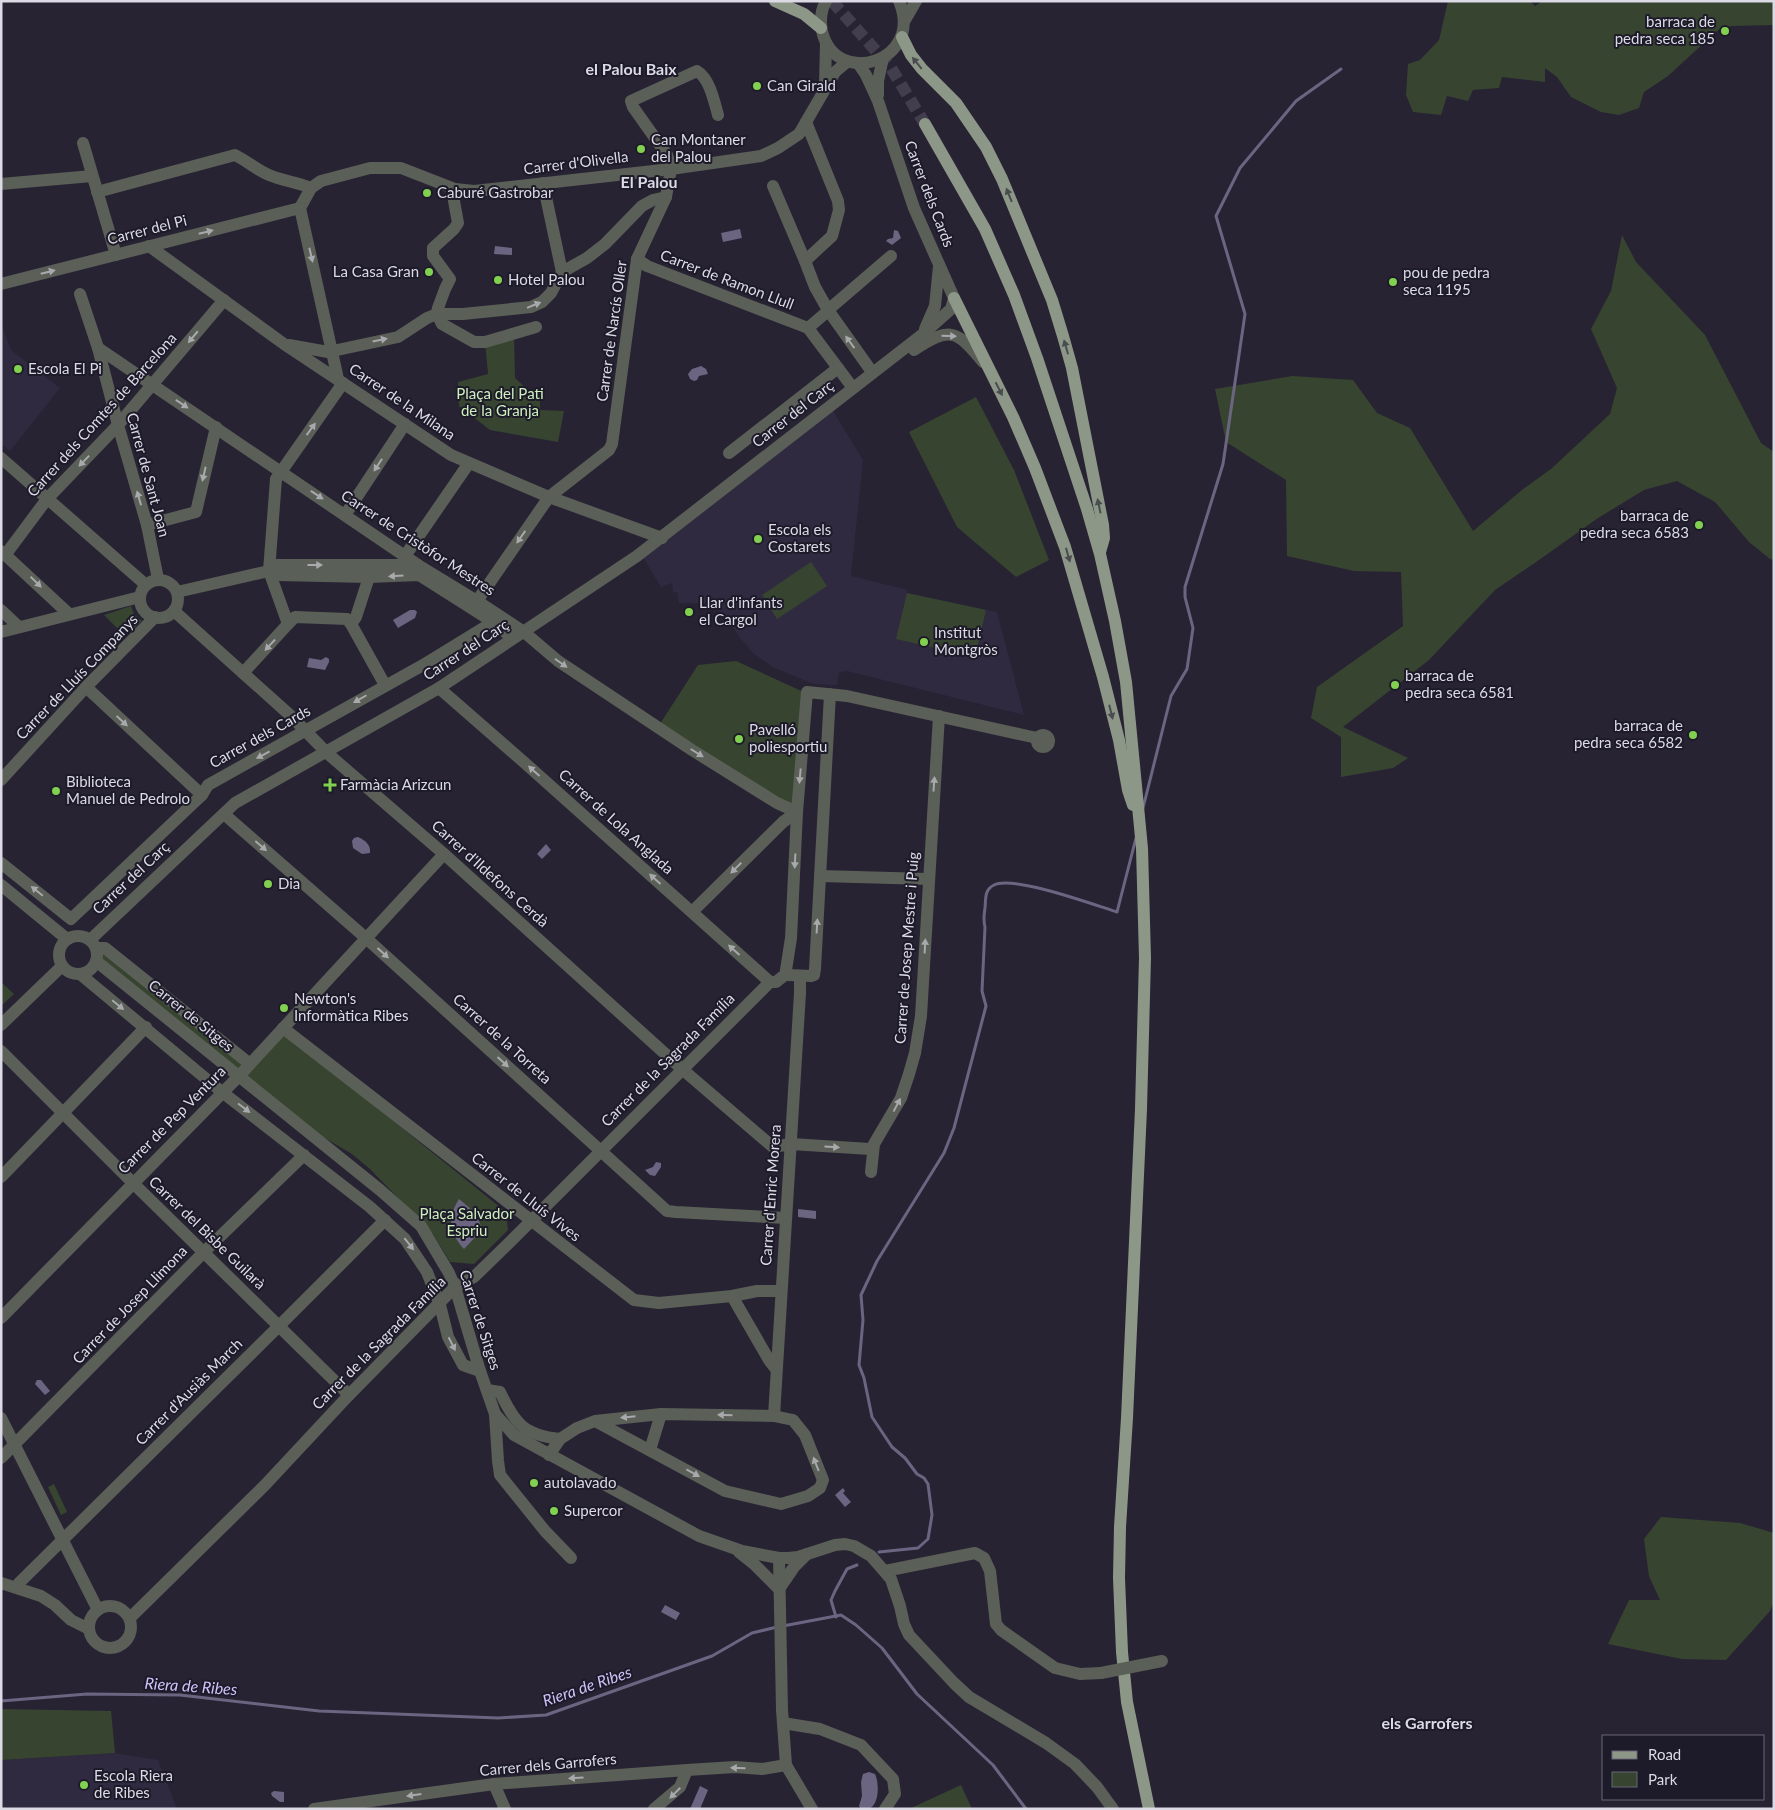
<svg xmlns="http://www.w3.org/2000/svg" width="1775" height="1810" viewBox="0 0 1775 1810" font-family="Lato,sans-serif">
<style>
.built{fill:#2f2a40}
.green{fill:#374530}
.water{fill:#6b6581}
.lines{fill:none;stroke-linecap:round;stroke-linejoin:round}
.stream{stroke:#6b6581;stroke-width:3}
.major-tunnel{stroke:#423e4e;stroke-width:12;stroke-dasharray:12 6;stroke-linecap:butt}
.minor{stroke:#5a5f57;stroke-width:12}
.major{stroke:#8d9788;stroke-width:12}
.minor-bridge{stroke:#5a5f57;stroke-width:12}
.oneway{fill:#4a4c4f}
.oneway2{fill:#a8a9ac}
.poi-dot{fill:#82d04f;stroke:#1d1a29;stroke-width:2}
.labels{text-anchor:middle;stroke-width:4;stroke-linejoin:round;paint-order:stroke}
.poi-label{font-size:15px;fill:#dcdae5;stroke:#1d1a29;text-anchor:start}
.street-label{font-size:15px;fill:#dcdae5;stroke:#1d1a29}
.park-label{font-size:15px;fill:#cff0be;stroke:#1d1a29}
.neighbourhood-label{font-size:16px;font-weight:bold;fill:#dcdae5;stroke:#1d1a29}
.water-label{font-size:16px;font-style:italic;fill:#d0c3f9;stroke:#1d1a29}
</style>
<rect width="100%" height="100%" fill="#272333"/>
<g class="built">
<path d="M1,323L11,350L60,388L10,451L1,444Z"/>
<path d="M830,406L863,460L851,576L908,590L907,593L997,612L1024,715L847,671L839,672L837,685L813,684L773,667L754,654L740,638L725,615L722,616L714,603H679L677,592L673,593L672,583L661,587L641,554Z"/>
<path d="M115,1753L158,1760L177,1809H1V1760Z"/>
</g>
<g class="green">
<path d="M1448,1H1530L1535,6L1543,1H1774V25L1732,26L1718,30L1668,76L1644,92L1639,108L1619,115L1601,112L1571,97L1557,77L1545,68V82L1502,77L1499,88L1473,90L1468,101L1447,96L1441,115L1413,112L1406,95L1408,64L1420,60L1439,40Z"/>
<path d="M1622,235L1636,262L1705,335L1761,443L1774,452V560L1770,559L1749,542L1715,502L1677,481L1644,490L1598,518L1539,560L1495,590L1429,660L1343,727L1408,758L1393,768L1341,777V737L1311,718L1317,687L1403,626L1401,572L1354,571L1287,556L1286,480L1226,442L1215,389L1292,376L1353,380L1377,413L1410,428L1473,531L1522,490L1551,469L1610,414L1617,388L1591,329L1611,291Z"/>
<path d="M514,336L515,378L540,401V410L564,411L558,442L490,430L459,406L458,382L488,374L485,342Z"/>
<path d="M976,397L1014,470L1049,560L1016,577L957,527L909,432Z"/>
<path d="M811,562L827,586L777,619L762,595Z"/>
<path d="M907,593L986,610L975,657L896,639Z"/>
<path d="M131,606L134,614L142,621L125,636L104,615Z"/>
<path d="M736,661L808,694L797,812L658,727L698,665Z"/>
<path d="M102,950L245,1064L240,1070L101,959Z"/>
<path d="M1,982L14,994L1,1006Z"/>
<path d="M283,1032L506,1212L508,1230L474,1264L450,1262L433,1234L370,1169L352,1154L323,1137L245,1074Z"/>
<path d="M54,1484L67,1512L61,1515L48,1487Z"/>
<path d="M1661,1517L1740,1523L1774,1533V1601L1770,1611L1726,1660L1682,1659L1608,1644L1629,1600H1660L1649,1576L1644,1539Z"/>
<path d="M1,1709L111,1711L115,1753L1,1760Z"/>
<path d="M961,1785L972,1809H909Z"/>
</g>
<g class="water">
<path d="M740,229L742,238L723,242L721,233Z"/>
<path d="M894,230L898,231L901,238L892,245L886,241L888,239L893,238Z"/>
<path d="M495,246L512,248V255L494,254Z"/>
<path d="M701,366L706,369L708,374L699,376L697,380L694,381L690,379L688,374L692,369Z"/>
<path d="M410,610H415L417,612L415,618L398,628L393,620Z"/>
<path d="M326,657L329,659V662L325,670L307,667L309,658L321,660Z"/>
<path d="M358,837C365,840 371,845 370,853L362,854L353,848L352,841L354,838Z"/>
<path d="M546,844L551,850L542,859L537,854Z"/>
<path d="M656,1162L661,1163V1167L655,1176L650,1175L645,1170L653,1167Z"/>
<path d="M459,1199L477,1214L482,1230L464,1249C449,1233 447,1218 459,1199Z"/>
<path d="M798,1209L816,1211V1219L798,1217Z"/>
<path d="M37,1380H41L50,1391L45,1395L35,1384Z"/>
<path d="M843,1488L845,1491L843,1493L851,1502L845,1507L835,1495Z"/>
<path d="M665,1605L680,1613L676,1620L661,1612Z"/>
<path d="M869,1772L875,1774C879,1782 880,1804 869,1809C867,1810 864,1809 861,1809L859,1806L862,1796L861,1782L863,1774Z"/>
<path d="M700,1786L708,1790L700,1809H690Z"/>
<path d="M274,1791L284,1792V1802H280L272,1796L271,1793Z"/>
</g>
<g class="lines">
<g class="stream">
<path d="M1143,808L1171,696L1187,669L1193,628L1185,597V587L1223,464L1245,314L1216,216L1240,168L1296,101L1341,69"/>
<path d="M879,1552L918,1548L928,1539L932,1515L928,1484L924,1478L917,1474L905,1458L892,1447L872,1417L864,1378L859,1365L863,1320L861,1295L877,1261L944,1153L954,1128L986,1006L982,991L985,927C983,919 984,916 985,908C986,899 984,890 994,885C1013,875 1095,905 1117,912L1136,838"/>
<path d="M836,1617L831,1600L835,1591L847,1569L857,1565"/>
<path d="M783,1626L841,1615L856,1625L882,1648L917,1694L993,1765L1026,1809"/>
<path d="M1,1701L87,1694L180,1695L319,1711L498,1718L546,1715L712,1656L752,1633L777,1627"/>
</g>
<path class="major-tunnel" d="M832,1L891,68L925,124"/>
<g class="minor">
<path d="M826,1C821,10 820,21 822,31C835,89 925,62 899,1"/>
<path d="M905,20L916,1"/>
<path d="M825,85L826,43"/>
<path d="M878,95V81L883,58"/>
<path d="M806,122L838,201L839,210L832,236L805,261L815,287L828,310L872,372"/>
<path d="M83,143L116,255"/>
<path d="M543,183L562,272"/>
<path d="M1,184L92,176"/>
<path d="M773,186L805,261"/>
<path d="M455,189L454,201L458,223L454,229L433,248V256L450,279L445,289L438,308L437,314L442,324L474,342H485L536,327"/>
<path d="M97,192L235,155C247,161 257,170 269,175C283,181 297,182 311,188"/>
<path d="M300,208L311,188L321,181L370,168H401L455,189L474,191L671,169L761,156L778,148L799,134L835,72L847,62"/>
<path d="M300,208L338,379"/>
<path d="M149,246L284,344L451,455L549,497L662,538"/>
<path d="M637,259L647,266L808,328"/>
<path d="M1,284L300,208"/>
<path d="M80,294L98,348L118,425L147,525L158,579"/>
<path d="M828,310L891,256"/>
<path d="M808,328L853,388"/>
<path d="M808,328L828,311"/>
<path d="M925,329L935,306L939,266"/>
<path d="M289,345L328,352L398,337L427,318L437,314H463L531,307L542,302L551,293L562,272L587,258L605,244L642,206L653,200L666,197"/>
<path d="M98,348L418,565L477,601L524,632L558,661L692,750L777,803L797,812"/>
<path d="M914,350C950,326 957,330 983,362"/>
<path d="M729,453L838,368"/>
<path d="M1,458L146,585"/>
<path d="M345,515L405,424"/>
<path d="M147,525L196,512L216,427"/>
<path d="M1,551L69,614"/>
<path d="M6,554L47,499L118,425L224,300"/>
<path d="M405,556L469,463"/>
<path d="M269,571L277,575L369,577L419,575L493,622L512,638"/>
<path d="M369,577L356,617L351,624L385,685"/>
<circle cx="159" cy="599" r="19"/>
<path d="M177,592L269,571L277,565H418"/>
<path d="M477,601L549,497L609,450L612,444L637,259L666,197L671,169L667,155L633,107L631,101L697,71C710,79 714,101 718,115"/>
<path d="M1,610L19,627"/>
<path d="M174,611L291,716L327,753L444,854L682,1069L773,1147L791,1144L870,1149L873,1147"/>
<path d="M288,624L295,617L347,619L351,624"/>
<path d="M1,632L140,597"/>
<path d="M243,673L288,624L269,571L276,479L343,383"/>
<path d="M86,687L202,795"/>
<path d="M439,688L526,764L770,982"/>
<path d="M830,694L815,969L814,975L811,976L788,975L786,974V970L791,938L797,812L807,692L847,696L1037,738"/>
<circle cx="1043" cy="741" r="6"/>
<path d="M1,780L86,687L155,617"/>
<path d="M224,814L367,939L667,1211L676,1212L786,1218"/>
<path d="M1,863L71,919L202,795L208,785L423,665L493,622"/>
<path d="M820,876L928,879"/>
<path d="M1,885L67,939"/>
<path d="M692,912L783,822L797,812"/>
<circle cx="78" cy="955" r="19"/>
<path d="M90,940L235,803L439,688L637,556L923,334L951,309L954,298L914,208L878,101L866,75L858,63"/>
<path d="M96,948H105L250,1064"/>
<path d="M96,961L380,1190L421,1226L449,1273L455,1287L480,1371L495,1414L514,1435L699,1536L742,1551L779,1558H788L798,1557L835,1545L845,1544L854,1546L871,1556L891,1579L900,1606L904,1624L909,1635L954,1683L969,1697L1046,1743L1075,1764L1097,1787L1113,1809"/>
<path d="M80,974L222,1092L370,1207L405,1239L427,1272L440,1305L448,1337L463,1365L480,1371"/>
<path d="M1,1025L62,966"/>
<path d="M283,1028L634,1300L659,1303L732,1296L757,1291H781"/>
<path d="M1,1051L133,1183L349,1395"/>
<path d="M871,1172L874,1144L901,1098L909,1074L915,1053L921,1016L939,716"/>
<path d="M1,1177L146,1027"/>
<path d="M732,1296L769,1360L776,1369"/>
<path d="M1,1318L239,1076L444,854"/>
<path d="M487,1390L500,1392C515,1424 524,1435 560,1439"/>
<path d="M495,1414L498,1461L500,1475L545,1531L571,1558"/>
<path d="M774,1416L800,993V976"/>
<path d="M1,1418L98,1610"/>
<path d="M650,1450L661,1414"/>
<path d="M549,1455L560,1439L577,1428L595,1421L661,1414L774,1416L793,1420L805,1435L823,1480L820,1488L808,1496L781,1504L725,1491L595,1421"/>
<path d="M1,1458L204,1252L304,1155"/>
<path d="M739,1552L754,1564L779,1589"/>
<path d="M779,1558L782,1710L786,1765L812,1809"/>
<path d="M885,1571L975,1553L984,1558L990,1571L996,1624L1001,1630L1055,1668L1080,1674L1101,1673"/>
<path d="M1,1583L41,1596L55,1605L71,1620L89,1629"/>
<path d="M17,1587L19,1583L279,1326L385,1220"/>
<path d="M779,1589L794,1567L807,1554"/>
<circle cx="110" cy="1627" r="21"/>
<path d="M130,1618L265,1485L349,1395L455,1287L474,1277L511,1241L770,982H776L786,974"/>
<path d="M783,1723L820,1729L861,1745L893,1779L895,1794L885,1809"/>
<path d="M494,1784L505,1809"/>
<path d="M314,1809L494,1784L687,1770L735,1767L762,1769L786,1765"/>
<path d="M654,1809L680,1787L687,1770"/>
</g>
<g class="major">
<path d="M775,1L804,14L821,28"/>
<path d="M902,37L911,55L922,69L956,103L986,147L1002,179L1052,300L1063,336L1072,368L1103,525L1104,538L1100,552"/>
<path d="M925,124L985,229L1014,295L1037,358L1087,509L1100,554L1115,621L1126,682L1142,848L1145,958L1141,1109L1127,1418L1120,1527L1119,1578L1122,1652L1127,1702L1149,1809"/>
<path d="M954,298L1013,417L1035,468L1065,547L1103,677L1119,740L1128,790L1133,805"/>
</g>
<path class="minor-bridge" d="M1101,1673L1162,1661"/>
</g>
<defs><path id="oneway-solid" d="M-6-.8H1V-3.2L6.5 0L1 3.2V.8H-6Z" transform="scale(1.25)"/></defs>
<g class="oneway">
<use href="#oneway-solid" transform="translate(917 63) rotate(-129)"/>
<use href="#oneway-solid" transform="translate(1009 195) rotate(-112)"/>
<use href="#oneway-solid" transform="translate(1066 347) rotate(-106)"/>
<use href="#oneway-solid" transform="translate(999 389) rotate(63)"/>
<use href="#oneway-solid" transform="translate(1099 506) rotate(-102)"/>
<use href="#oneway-solid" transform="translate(1068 555) rotate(74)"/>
<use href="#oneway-solid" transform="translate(1111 712) rotate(76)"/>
</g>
<g class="oneway2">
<use href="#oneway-solid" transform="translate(206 232) rotate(-14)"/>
<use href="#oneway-solid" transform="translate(311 255) rotate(77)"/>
<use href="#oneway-solid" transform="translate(48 272) rotate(-14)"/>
<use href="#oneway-solid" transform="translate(534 305) rotate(-22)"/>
<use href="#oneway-solid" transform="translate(949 336) rotate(1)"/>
<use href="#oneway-solid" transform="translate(193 337) rotate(130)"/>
<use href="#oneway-solid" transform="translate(380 340) rotate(-12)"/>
<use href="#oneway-solid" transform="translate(850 342) rotate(-126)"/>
<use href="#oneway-solid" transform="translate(182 404) rotate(34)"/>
<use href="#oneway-solid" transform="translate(311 429) rotate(-54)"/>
<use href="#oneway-solid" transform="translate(84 461) rotate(134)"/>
<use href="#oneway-solid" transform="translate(378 465) rotate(123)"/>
<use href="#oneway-solid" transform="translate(204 474) rotate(103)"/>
<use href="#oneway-solid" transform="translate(317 495) rotate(34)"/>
<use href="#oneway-solid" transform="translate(139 498) rotate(-106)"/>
<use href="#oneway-solid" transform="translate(521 537) rotate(125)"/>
<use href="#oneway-solid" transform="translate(315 565)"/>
<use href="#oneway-solid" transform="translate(396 576) rotate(177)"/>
<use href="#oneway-solid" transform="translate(36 582) rotate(44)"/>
<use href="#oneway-solid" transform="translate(270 645) rotate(133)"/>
<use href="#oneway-solid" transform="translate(561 663) rotate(35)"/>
<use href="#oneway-solid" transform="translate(360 699) rotate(150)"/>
<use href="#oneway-solid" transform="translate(122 721) rotate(43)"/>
<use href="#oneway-solid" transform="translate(697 753) rotate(32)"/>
<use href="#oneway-solid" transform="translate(263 755) rotate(152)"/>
<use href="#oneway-solid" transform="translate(534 771) rotate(-138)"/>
<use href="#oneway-solid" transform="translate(800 776) rotate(95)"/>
<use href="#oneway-solid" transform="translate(934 784) rotate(-86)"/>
<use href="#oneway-solid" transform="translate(261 846) rotate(41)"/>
<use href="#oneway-solid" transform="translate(795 861) rotate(93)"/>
<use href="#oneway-solid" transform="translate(736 868) rotate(135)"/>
<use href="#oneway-solid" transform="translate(655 879) rotate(-138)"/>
<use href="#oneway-solid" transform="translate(37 891) rotate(-141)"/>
<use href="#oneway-solid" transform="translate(817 926) rotate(-87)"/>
<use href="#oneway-solid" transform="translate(925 946) rotate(-87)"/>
<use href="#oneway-solid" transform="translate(734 950) rotate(-138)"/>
<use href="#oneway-solid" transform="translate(383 953) rotate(42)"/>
<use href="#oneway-solid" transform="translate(118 1005) rotate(39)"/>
<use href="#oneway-solid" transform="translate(503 1062) rotate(42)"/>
<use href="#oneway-solid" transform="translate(897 1105) rotate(-62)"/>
<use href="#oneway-solid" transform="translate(244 1108) rotate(37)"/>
<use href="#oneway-solid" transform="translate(832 1147) rotate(3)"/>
<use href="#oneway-solid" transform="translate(409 1244) rotate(52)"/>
<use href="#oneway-solid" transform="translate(452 1344) rotate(63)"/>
<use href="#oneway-solid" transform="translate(725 1415) rotate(-179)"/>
<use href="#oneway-solid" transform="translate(628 1417) rotate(174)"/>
<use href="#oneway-solid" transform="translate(816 1464) rotate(-111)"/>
<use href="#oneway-solid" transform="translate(693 1473) rotate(29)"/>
<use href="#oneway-solid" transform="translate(738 1768) rotate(-179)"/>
<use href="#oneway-solid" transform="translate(576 1778) rotate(176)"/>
<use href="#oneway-solid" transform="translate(675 1793) rotate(135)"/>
<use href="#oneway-solid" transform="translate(414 1795) rotate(172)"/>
</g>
<g class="poi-dot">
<circle cx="1725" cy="31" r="5"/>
<circle cx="757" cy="86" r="5"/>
<circle cx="641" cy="149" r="5"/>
<circle cx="427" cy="193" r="5"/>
<circle cx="429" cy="272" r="5"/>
<circle cx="498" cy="280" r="5"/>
<circle cx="1393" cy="282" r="5"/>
<circle cx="18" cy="369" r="5"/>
<circle cx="1699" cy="525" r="5"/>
<circle cx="758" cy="539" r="5"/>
<circle cx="689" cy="612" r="5"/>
<circle cx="924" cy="642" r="5"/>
<circle cx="1395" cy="685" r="5"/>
<circle cx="1693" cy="735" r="5"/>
<circle cx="739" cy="739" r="5"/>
<path d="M327.5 777.5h5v5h5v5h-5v5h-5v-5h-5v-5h5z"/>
<circle cx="56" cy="791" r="5"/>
<circle cx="268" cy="884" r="5"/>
<circle cx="284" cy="1008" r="5"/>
<circle cx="534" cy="1483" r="5"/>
<circle cx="554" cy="1511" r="5"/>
<circle cx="84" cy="1785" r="5"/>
</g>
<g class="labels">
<g class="poi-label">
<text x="1715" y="27" text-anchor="end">barraca de<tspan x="1715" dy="17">pedra seca 185</tspan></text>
<text x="767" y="91">Can Girald</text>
<text x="651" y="145">Can Montaner<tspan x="651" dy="17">del Palou</tspan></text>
<text x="437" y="198">Caburé Gastrobar</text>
<text x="419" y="277" text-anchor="end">La Casa Gran</text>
<text x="1403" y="278">pou de pedra<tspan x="1403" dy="17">seca 1195</tspan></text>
<text x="508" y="285">Hotel Palou</text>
<text x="28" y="374">Escola El Pi</text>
<text x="1689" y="521" text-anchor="end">barraca de<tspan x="1689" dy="17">pedra seca 6583</tspan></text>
<text x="768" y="535">Escola els<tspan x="768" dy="17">Costarets</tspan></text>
<text x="699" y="608">Llar d'infants<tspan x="699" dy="17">el Cargol</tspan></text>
<text x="934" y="638">Institut<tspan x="934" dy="17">Montgròs</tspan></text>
<text x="1405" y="681">barraca de<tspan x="1405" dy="17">pedra seca 6581</tspan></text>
<text x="1683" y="731" text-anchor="end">barraca de<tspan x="1683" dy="17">pedra seca 6582</tspan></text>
<text x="749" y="735">Pavelló<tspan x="749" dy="17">poliesportiu</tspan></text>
<text x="66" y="787">Biblioteca<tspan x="66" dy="17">Manuel de Pedrolo</tspan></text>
<text x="340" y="790">Farmàcia Arizcun</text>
<text x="278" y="889">Dia</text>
<text x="294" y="1004">Newton's<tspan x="294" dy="17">Informàtica Ribes</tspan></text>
<text x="544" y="1488">autolavado</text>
<text x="564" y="1516">Supercor</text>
<text x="94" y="1781">Escola Riera<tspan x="94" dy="17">de Ribes</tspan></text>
</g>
<g class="street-label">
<text transform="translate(576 163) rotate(-7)" y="5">Carrer d'Olivella</text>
<text transform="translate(929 194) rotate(69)" y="5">Carrer dels Cards</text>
<text transform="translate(147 230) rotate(-14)" y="5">Carrer del Pi</text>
<text transform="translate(727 280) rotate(21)" y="5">Carrer de Ramon Llull</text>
<text transform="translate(612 331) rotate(-82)" y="5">Carrer de Narcís Oller</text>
<text transform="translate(402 402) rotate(34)" y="5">Carrer de la Milana</text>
<text transform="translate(793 414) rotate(-38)" y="5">Carrer del Carç</text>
<text transform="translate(102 415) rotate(-48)" y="5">Carrer dels Comtes de Barcelona</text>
<text transform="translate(148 475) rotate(75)" y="5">Carrer de Sant Joan</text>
<text transform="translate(418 543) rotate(33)" y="5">Carrer de Cristòfor Mestres</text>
<text transform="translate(466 650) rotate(-33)" y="5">Carrer del Carç</text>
<text transform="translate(77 677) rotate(-46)" y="5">Carrer de Lluís Companys</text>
<text transform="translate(260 737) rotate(-29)" y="5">Carrer dels Cards</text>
<text transform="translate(616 822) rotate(42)" y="5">Carrer de Lola Anglada</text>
<text transform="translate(490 874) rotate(42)" y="5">Carrer d'Ildefons Cerdà</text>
<text transform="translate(131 878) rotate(-43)" y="5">Carrer del Carç</text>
<text transform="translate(907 948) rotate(-86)" y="5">Carrer de Josep Mestre i Puig</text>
<text transform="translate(191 1016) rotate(39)" y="5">Carrer de Sitges</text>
<text transform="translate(502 1039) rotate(42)" y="5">Carrer de la Torreta</text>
<text transform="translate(668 1060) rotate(-45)" y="5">Carrer de la Sagrada Família</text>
<text transform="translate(172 1120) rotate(-45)" y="5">Carrer de Pep Ventura</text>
<text transform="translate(771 1195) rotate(-86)" y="5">Carrer d'Enric Morera</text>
<text transform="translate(526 1197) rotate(38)" y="5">Carrer de Lluís Vives</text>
<text transform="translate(207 1233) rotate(44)" y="5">Carrer del Bisbe Guilarà</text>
<text transform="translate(130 1305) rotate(-46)" y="5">Carrer de Josep Llimona</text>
<text transform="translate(480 1320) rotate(72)" y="5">Carrer de Sitges</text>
<text transform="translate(379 1343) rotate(-45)" y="5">Carrer de la Sagrada Família</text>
<text transform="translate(189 1392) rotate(-45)" y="5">Carrer d'Ausiàs March</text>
<text transform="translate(548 1765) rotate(-5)" y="5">Carrer dels Garrofers</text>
</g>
<g class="park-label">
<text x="500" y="399">Plaça del Pati<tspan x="500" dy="17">de la Granja</tspan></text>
<text x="467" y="1219">Plaça Salvador<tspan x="467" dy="17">Espriu</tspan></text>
</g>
<g class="neighbourhood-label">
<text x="631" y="75">el Palou Baix</text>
<text x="649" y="188">El Palou</text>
<text x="1427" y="1729">els Garrofers</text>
</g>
<g class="water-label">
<text transform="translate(191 1686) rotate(4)" y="6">Riera de Ribes</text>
<text transform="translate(587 1686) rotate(-19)" y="6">Riera de Ribes</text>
</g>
</g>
<rect width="1775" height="1810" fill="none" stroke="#dcdae5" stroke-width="5"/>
<rect x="1602" y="1735" width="162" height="65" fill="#1d1a29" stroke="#696774"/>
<rect x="1612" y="1751" width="25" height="8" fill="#8d9788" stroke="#696774"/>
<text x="1648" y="1760" font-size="15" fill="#dcdae5">Road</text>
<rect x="1612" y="1772" width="25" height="15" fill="#374530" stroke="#696774"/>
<text x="1648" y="1785" font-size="15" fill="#dcdae5">Park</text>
</svg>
